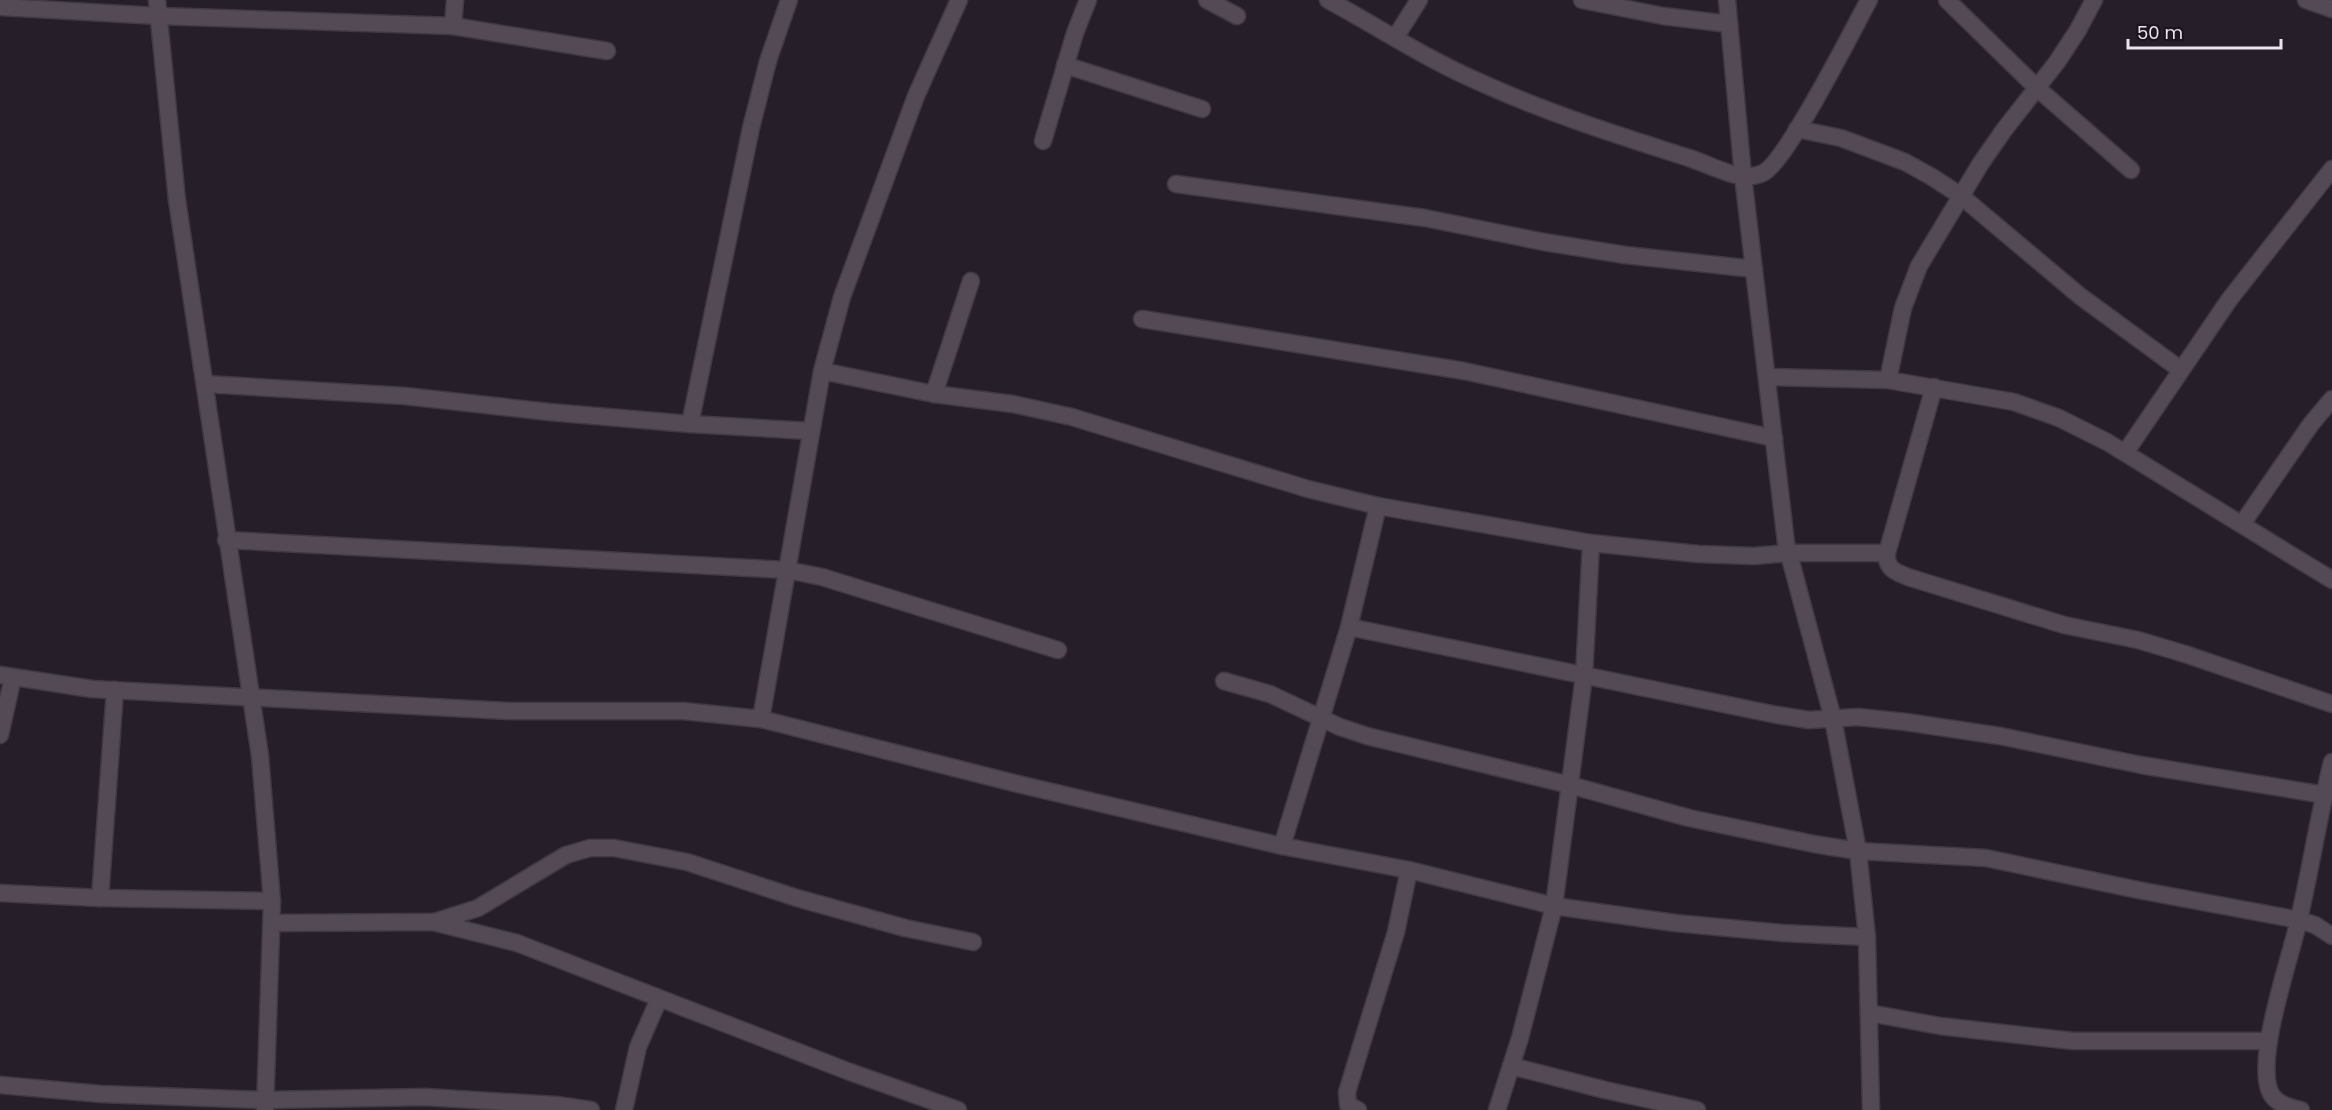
<svg xmlns="http://www.w3.org/2000/svg" width="2332" height="1110" viewBox="0 0 2332 1110" font-family="Poppins,sans-serif">
<style>
.lines{fill:none;stroke-linecap:round;stroke-linejoin:round}
.street-casing{stroke:#3f3941;stroke-width:19}
.street{stroke:#534a56;stroke-width:16}
</style>
<rect width="100%" height="100%" fill="#261e29"/>
<g class="lines">
<defs>
<g id="street">
<path d="M157,0L177,200L260,756L272,901L265,1110"/>
<path d="M1207,0L1237,16"/>
<path d="M1328,0C1380,28 1429,61 1484,84C1550,114 1620,136 1689,158C1710,164 1740,184 1763,173C1787,161 1852,31 1869,0"/>
<path d="M1582,0L1663,16L1729,24"/>
<path d="M1727,0L1743,176L1786,543L1833,719L1858,851L1867,937L1871,1110"/>
<path d="M1947,0L2037,88L2131,170"/>
<path d="M2306,0L2332,9"/>
<path d="M0,7L159,16L453,26L607,51"/>
<path d="M453,26L455,0"/>
<path d="M1395,38L1419,0"/>
<path d="M1065,65L1202,109"/>
<path d="M1797,129L1841,138L1905,162L1932,177L1961,196L2080,296L2181,370"/>
<path d="M1043,141L1075,33L1088,0"/>
<path d="M1176,184L1425,218L1544,242L1625,255L1754,269"/>
<path d="M1142,319L1464,371L1774,438"/>
<path d="M822,371L934,394L1013,404L1072,417L1308,489L1378,506L1591,543L1698,554L1754,556L1789,553H1887"/>
<path d="M1767,377L1888,380L2014,402L2059,418L2107,442L2332,580"/>
<path d="M1888,380L1903,308L1919,266L1981,163L2004,130L2057,62L2078,30L2094,0"/>
<path d="M205,384L405,396L549,412L690,424L811,431"/>
<path d="M1934,387L1887,553C1885,570 1898,573 1911,578L2064,625L2138,640L2185,654L2332,704"/>
<path d="M934,394L971,281"/>
<path d="M690,424L751,128L768,61L789,0"/>
<path d="M2125,453L2229,300L2332,169"/>
<path d="M2242,524L2311,424L2332,399"/>
<path d="M226,540L787,570L822,577L1058,650"/>
<path d="M1349,627L1777,715L1809,720L1858,717L1906,722L2000,736L2141,765L2325,795"/>
<path d="M0,675L92,689L509,711H683L761,719L1018,784L1282,846L1409,870L1554,906L1675,923L1782,933L1867,937"/>
<path d="M1224,681L1270,694L1340,727L1367,736L1570,785L1689,818L1814,844L1858,851L1986,858L2138,890L2299,920L2315,925L2332,936"/>
<path d="M761,719L822,371L842,297L916,96L959,0"/>
<path d="M0,735L13,677"/>
<path d="M1282,846L1349,627L1378,506"/>
<path d="M0,893L100,898L272,901"/>
<path d="M100,898L115,690"/>
<path d="M434,922L478,908L566,855L590,848H614L687,862L797,898L905,928L973,942"/>
<path d="M272,923L433,922L517,943L850,1072L958,1110"/>
<path d="M1869,1013L1940,1026L2073,1041H2269"/>
<path d="M1511,1066L1605,1090L1697,1110"/>
<path d="M0,1085L101,1094L266,1100L425,1097L556,1105L591,1110"/>
<path d="M624,1110L638,1047L659,999"/>
<path d="M1358,1110L1348,1105L1347,1092L1396,932L1409,870"/>
<path d="M1497,1110L1520,1038L1554,906L1584,676L1591,543"/>
<path d="M2301,1110C2288,1107 2273,1103 2269,1089C2257,1052 2290,960 2299,919C2311,867 2319,814 2332,762"/>
</g>
</defs>
<use href="#street" class="street-casing"/>
<use href="#street" class="street"/>
</g>
<path d="M2128 39v9h153v-9" fill="none" stroke="#ebe6ed" stroke-width="3"/>
<text x="2137" y="39" font-size="18" fill="#ebe6ed" stroke="#1c151f" stroke-width="4.5" paint-order="stroke">50 m</text>
</svg>
